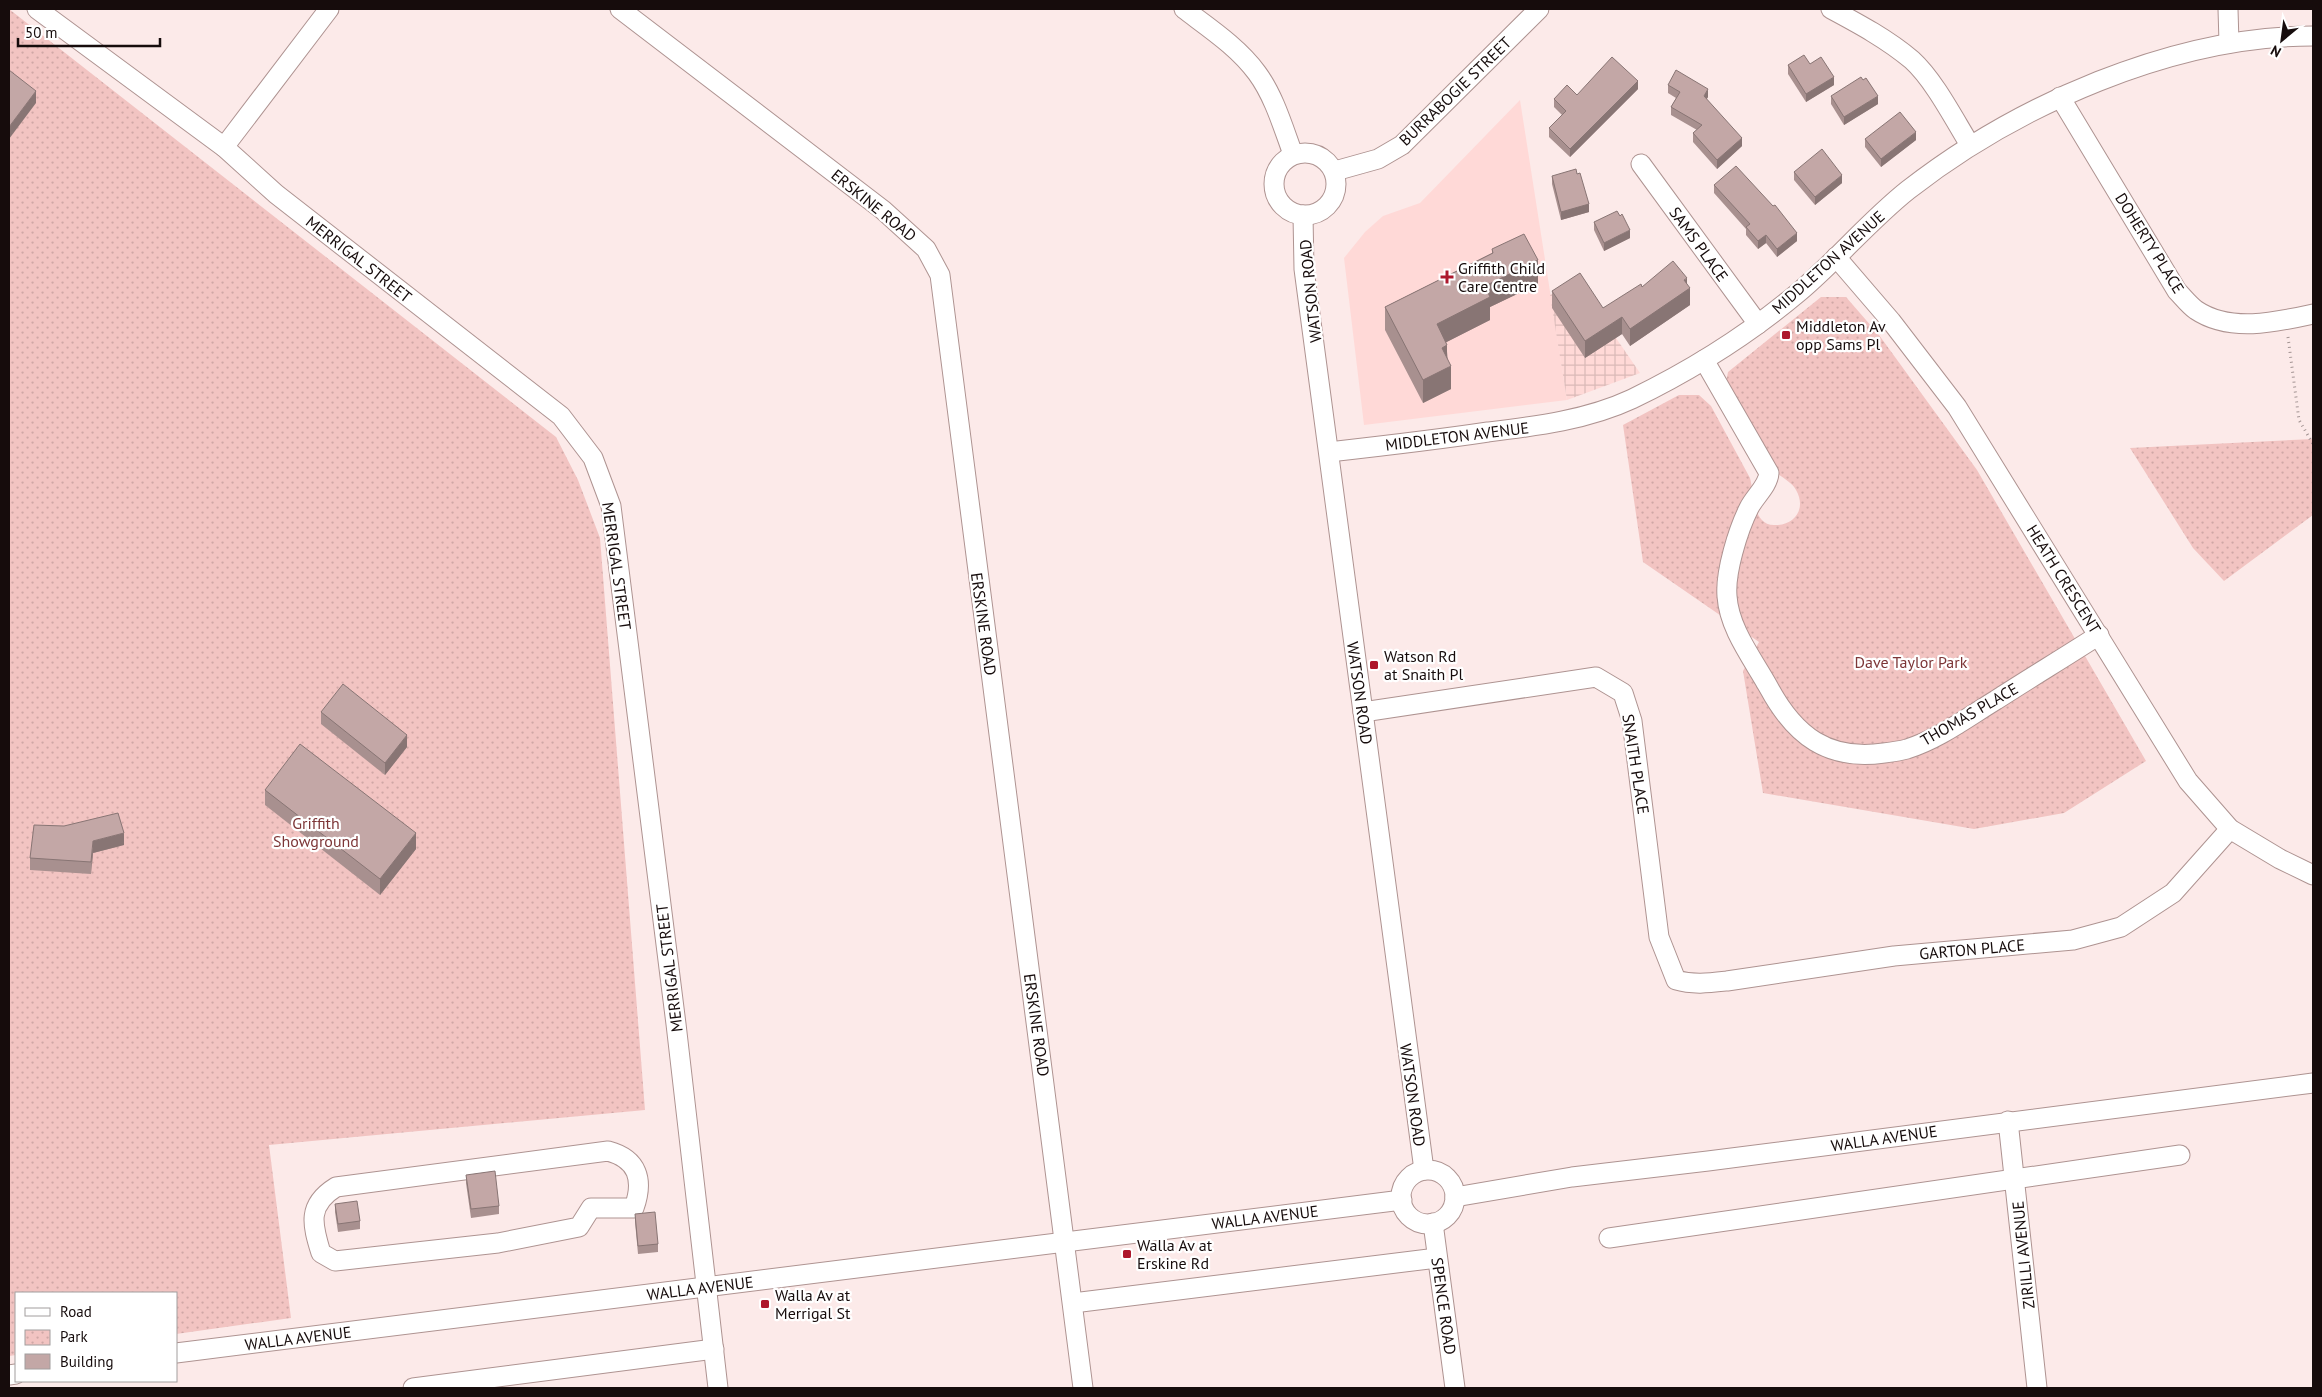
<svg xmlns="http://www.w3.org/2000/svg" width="2322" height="1397" viewBox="0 0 2322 1397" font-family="'PT Sans',sans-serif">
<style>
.built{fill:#ffd9d7}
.industrial{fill:url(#industrial-grid)}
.park{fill:url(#park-dots)}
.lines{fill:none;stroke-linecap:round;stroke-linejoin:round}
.minor-casing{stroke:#ae9391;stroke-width:21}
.path{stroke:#a39493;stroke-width:3;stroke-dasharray:1 4;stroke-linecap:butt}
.minor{stroke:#fff;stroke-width:19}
.wall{fill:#a8908f}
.shaded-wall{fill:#887574}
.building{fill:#c3a7a6;stroke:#887574}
.poi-dot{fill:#ad182d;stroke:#fff;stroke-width:2}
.labels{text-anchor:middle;stroke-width:4.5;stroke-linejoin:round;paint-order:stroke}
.street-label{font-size:16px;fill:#160c0c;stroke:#fff}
.poi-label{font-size:16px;fill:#160c0c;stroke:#fff;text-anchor:start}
.park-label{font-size:16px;fill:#7d3637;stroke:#fff}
</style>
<defs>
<pattern id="industrial-grid" width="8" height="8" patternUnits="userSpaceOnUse" patternTransform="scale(1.25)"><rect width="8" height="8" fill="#ffd9d7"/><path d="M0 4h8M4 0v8" fill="none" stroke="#dab9b7"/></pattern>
<pattern id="park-dots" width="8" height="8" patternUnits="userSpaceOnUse" patternTransform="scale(1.25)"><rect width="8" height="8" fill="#f2c4c2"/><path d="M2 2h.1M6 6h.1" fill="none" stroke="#cfa7a6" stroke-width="1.8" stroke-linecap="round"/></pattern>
</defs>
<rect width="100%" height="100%" fill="#fceae9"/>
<path class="built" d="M1520,100L1567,400L1364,425L1344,258L1365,232L1383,216L1420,203Z"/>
<path class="industrial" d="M1577,281L1640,373L1567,400L1550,295Z"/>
<g class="park">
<path d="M9,9L556,437L578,480L600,538L645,1110L269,1145L291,1318L176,1334V1293H16V1355L9,1356Z"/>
<path d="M1821,297H1846L1879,335L1977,470L2146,761L2064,813L1974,829L1763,793L1743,671L1759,642L1643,562L1623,425L1679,395H1699L1711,406L1750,478C1754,492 1752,525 1774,525C1794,526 1807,509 1796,490C1793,483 1782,478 1776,472C1768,465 1731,406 1727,395C1724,389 1727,378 1728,372Z"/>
<path d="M2313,439V515L2224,581L2193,548L2130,448Z"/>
</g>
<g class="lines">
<defs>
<g id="minor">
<path d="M37,9L224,147L276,194L561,416L593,458L611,506L676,1024L718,1388"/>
<path d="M620,9L883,210L926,249L940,275L1083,1388"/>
<path d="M1184,9C1209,28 1238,47 1257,73C1274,96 1283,127 1293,154"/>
<path d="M1831,9C1859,24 1887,39 1912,60C1934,80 1954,119 1970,145"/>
<path d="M2228,9L2229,43"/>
<path d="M2060,97L2177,291C2183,297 2189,305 2196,310C2230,333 2277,322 2313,314"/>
<path d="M224,147L329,9"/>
<circle cx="1305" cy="184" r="31"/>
<path d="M1641,164L1758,324"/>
<path d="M1335,171L1378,159L1402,145L1539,9"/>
<path d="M1303,215L1304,269L1424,1170"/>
<path d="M1836,257L1891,321L1957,407L2188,781L2230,829L2280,859L2313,875"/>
<path d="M1704,360L1769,473C1768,486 1755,496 1749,508C1738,530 1725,572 1727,596C1729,629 1753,659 1769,688C1795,736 1828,761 1884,753C1892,752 1900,751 1907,749C1939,739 1968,717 1996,700C2030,678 2065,657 2099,635"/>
<path d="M1329,452C1382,446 1435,440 1488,432C1537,426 1587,420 1632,399C1692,370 1749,334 1799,292C1837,260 1869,221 1908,190C2017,105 2173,36 2313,36"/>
<path d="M1363,712L1596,677L1623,693L1632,721L1659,937L1676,980C1693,985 1709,983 1727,981L1894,956L2073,940L2121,927L2173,893L2230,829"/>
<path d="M2008,1121L2037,1388"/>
<path d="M608,1151C638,1159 644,1180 634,1208H591L579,1227L498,1243L335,1261L321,1253C312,1224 307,1205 336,1187Z"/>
<circle cx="1428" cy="1197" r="27"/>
<path d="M1455,1197L1572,1177L1708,1161L2313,1083"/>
<path d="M1433,1223L1455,1388"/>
<path d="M1609,1238L2180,1155"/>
<path d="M1073,1303L1437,1258"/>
<path d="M176,1353L1402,1200"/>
<path d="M9,1375L16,1374"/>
<path d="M413,1388L714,1349"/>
</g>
</defs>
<use href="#minor" class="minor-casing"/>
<path class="path" d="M2288,337L2299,420L2313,444"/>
<use href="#minor" class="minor"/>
</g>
<g class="wall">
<path d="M1810,64L1834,85L1806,102L1788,74V65Z"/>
<path d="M1668,85L1708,97L1706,99L1742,146L1717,169L1693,142V133L1697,130L1671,115V107L1676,98L1668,93Z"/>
<path d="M1638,89L1570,157L1549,137V128L1562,115L1554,107V99L1577,95Z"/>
<path d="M1831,96L1878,104L1844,125L1831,104Z"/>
<path d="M1865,139L1916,140L1881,167L1865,147Z"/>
<path d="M1794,172L1842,183L1815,205L1794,180Z"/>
<path d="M1577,174L1589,212L1561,220L1552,184V176Z"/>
<path d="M1714,185L1797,241L1777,257L1766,243L1758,249L1746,235V229L1714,193Z"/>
<path d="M1594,222L1630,238L1604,251L1594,230Z"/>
<path d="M1492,249L1538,284L1490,307V320L1446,342L1451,389L1423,403L1385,330V307L1492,253Z"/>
<path d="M1687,284L1690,305L1630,346L1622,334L1585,358L1552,308V291L1603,308L1642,287Z"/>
<path d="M321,712L407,747L385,775L321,724Z"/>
<path d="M265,790L416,849L380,895L265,805Z"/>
<path d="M124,845L93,853L91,874L30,870V858Z"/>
<path d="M466,1175L499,1206V1214L471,1218L466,1183Z"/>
<path d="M335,1204L360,1221V1229L338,1232L335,1212Z"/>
<path d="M635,1214L658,1244V1252L638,1254L635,1222Z"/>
</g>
<g class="shaded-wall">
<path d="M1834,77V85L1806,102V94Z"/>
<path d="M1638,81V89L1570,157V149Z"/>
<path d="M1708,89V97L1704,104V96Z"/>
<path d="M36,91V103L9,139V127Z"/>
<path d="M1878,96V104L1844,125V117Z"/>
<path d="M1916,132V140L1881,167V159Z"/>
<path d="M1742,138V146L1717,169V160Z"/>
<path d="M1842,175V183L1815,205V197Z"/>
<path d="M1589,204V212L1561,220V212Z"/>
<path d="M1630,230V238L1604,251V243Z"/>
<path d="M1797,233V241L1777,257V249Z"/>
<path d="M1766,235V243L1758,249V241Z"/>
<path d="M1538,260V284L1490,307V320L1437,347V324L1485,286Z"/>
<path d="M1687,278V290L1690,288V305L1630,346V329Z"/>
<path d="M1622,317V334L1585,358V341Z"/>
<path d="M1447,345V368L1451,366V389L1423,403V380L1442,348Z"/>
<path d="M407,735V747L385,775V763Z"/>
<path d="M124,833V845L93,853L91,874L93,841Z"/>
<path d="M416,833V849L380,895V879Z"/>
</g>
<g class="building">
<path d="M1804,55L1810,64L1821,57L1834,77L1806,94L1788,65Z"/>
<path d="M1612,57L1638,81L1570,149L1549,128L1566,111L1554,99L1567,85L1577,95Z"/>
<path d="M9,70L36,91L9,127Z"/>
<path d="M1676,70L1708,89L1704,96L1742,138L1717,160L1693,133L1702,125L1671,107L1680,92L1668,85Z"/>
<path d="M1861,77L1863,80L1866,78L1878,96L1844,117L1831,96Z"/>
<path d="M1900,112L1916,132L1881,159L1865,139Z"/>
<path d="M1822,149L1842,175L1815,197L1794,172Z"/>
<path d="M1736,166L1773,206L1775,205L1797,233L1777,249L1766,235L1758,241L1746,227L1750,224L1714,185Z"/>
<path d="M1576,169L1577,174L1580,173L1589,204L1561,212L1552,176Z"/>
<path d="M1617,211L1620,216L1622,214L1630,230L1604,243L1594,222Z"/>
<path d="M1524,234L1538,260L1485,286L1490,297L1437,324L1447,345L1442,348L1451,366L1423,380L1385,307L1493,253L1492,249Z"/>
<path d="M1673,261L1687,278L1684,280L1690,288L1630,329L1622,317L1585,341L1552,291L1580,273L1603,308L1641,284L1642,287Z"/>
<path d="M343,684L407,735L385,763L321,712Z"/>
<path d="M300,744L416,833L380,879L265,790Z"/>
<path d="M118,813L124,833L93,841L91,862L30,858L34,825L64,826Z"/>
<path d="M495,1171L499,1206L471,1209L466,1175Z"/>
<path d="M357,1201L360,1221L338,1224L335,1204Z"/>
<path d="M655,1212L658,1244L638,1246L635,1214Z"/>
</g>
<g class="poi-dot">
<path d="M1444.5 269.5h5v5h5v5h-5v5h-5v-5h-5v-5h5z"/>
<rect x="1781" y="330" width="10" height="10" rx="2.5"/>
<rect x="1369" y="660" width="10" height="10" rx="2.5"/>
<rect x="1122" y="1249" width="10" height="10" rx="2.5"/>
<rect x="760" y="1299" width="10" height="10" rx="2.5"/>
</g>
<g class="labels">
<g class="street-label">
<text transform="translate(1455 91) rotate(-44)" y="6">BURRABOGIE STREET</text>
<text transform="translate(874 205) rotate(39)" y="6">ERSKINE ROAD</text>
<text transform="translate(2150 243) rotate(58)" y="6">DOHERTY PLACE</text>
<text transform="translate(1699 244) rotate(54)" y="6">SAMS PLACE</text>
<text transform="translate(359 259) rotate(38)" y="6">MERRIGAL STREET</text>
<text transform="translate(1828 262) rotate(-42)" y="6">MIDDLETON AVENUE</text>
<text transform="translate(1310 291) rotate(-96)" y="6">WATSON ROAD</text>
<text transform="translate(1457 436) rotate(-7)" y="6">MIDDLETON AVENUE</text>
<text transform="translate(617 566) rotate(82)" y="6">MERRIGAL STREET</text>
<text transform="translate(2064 579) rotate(58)" y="6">HEATH CRESCENT</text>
<text transform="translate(984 624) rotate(82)" y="6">ERSKINE ROAD</text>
<text transform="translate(1360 693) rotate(82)" y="6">WATSON ROAD</text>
<text transform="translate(1969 714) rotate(-30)" y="6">THOMAS PLACE</text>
<text transform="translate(1636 764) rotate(81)" y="6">SNAITH PLACE</text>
<text transform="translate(1972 949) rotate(-5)" y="6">GARTON PLACE</text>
<text transform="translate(669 968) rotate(-97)" y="6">MERRIGAL STREET</text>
<text transform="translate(1037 1025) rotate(82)" y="6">ERSKINE ROAD</text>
<text transform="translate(1413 1095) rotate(82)" y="6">WATSON ROAD</text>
<text transform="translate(1884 1138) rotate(-8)" y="6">WALLA AVENUE</text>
<text transform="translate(1265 1217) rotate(-7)" y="6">WALLA AVENUE</text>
<text transform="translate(2023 1255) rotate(-96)" y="6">ZIRILLI AVENUE</text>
<text transform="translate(700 1288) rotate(-7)" y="6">WALLA AVENUE</text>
<text transform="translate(1444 1306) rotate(82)" y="6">SPENCE ROAD</text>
<text transform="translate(298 1338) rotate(-7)" y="6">WALLA AVENUE</text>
</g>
<g class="poi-label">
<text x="1458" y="274">Griffith Child<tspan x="1458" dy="18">Care Centre</tspan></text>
<text x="1796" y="332">Middleton Av<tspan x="1796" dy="18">opp Sams Pl</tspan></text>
<text x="1384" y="662">Watson Rd<tspan x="1384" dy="18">at Snaith Pl</tspan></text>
<text x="1137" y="1251">Walla Av at<tspan x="1137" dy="18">Erskine Rd</tspan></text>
<text x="775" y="1301">Walla Av at<tspan x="775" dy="18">Merrigal St</tspan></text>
</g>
<g class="park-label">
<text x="1911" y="668">Dave Taylor Park</text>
<text x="316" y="829">Griffith<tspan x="316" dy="18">Showground</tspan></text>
</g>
</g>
<rect width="2322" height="1397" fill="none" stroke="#160c0c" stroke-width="20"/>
<rect x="15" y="1292" width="162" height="90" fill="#ffffff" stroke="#a29e9e"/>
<rect x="25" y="1308" width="25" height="8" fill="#ffffff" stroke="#a29e9e"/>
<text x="60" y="1317" font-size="15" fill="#160c0c">Road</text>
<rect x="25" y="1330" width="25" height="15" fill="url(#park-dots)" stroke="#a29e9e"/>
<text x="60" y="1342" font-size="15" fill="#160c0c">Park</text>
<rect x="25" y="1354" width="25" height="15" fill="#c3a7a6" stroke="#a29e9e"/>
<text x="60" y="1367" font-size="15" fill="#160c0c">Building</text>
<g transform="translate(2282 40) rotate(209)" stroke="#ffffff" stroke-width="4" paint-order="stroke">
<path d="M0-4L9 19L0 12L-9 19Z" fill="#160c0c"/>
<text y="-8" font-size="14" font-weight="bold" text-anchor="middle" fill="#160c0c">N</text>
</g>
<path d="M18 38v8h142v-8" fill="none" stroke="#160c0c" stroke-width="2.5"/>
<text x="25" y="38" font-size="15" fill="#160c0c" stroke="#ffffff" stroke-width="4" paint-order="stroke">50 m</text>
</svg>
